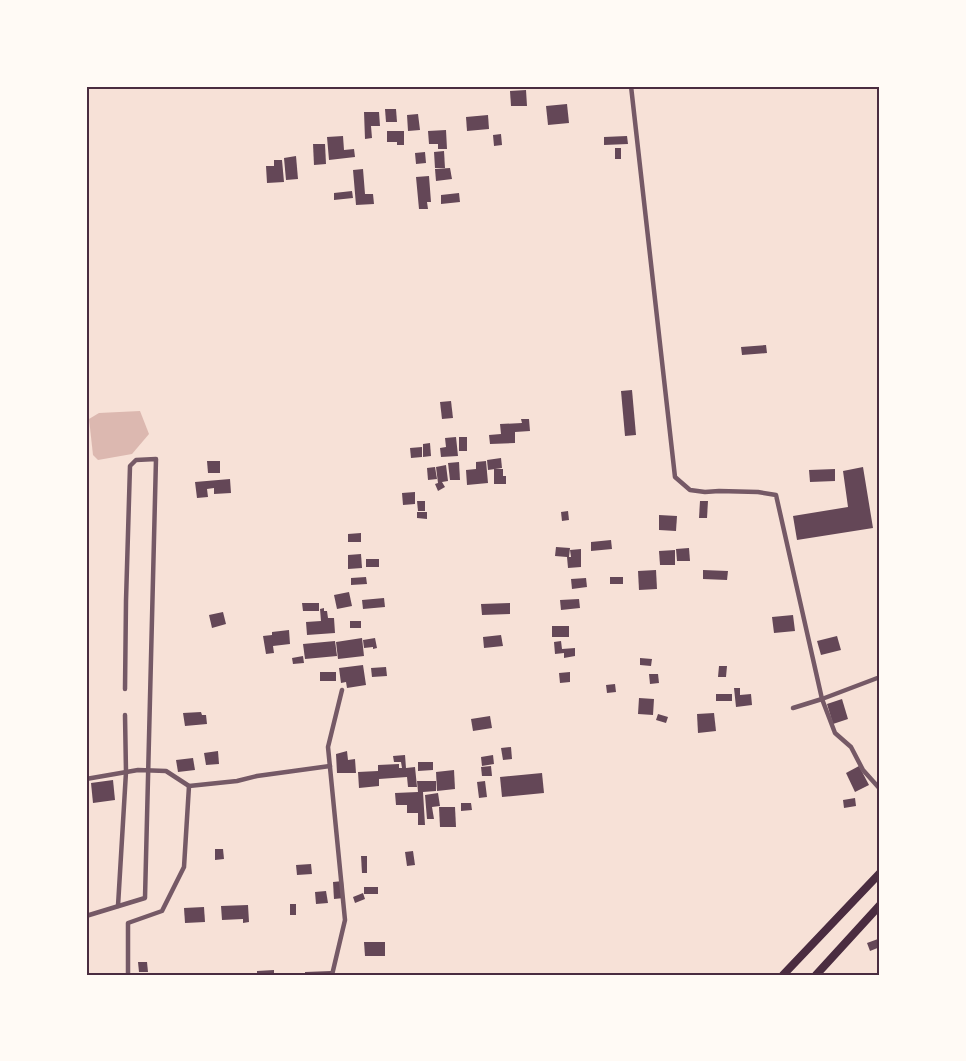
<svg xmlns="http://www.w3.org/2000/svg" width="966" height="1061" viewBox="0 0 966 1061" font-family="'Sofia Sans Condensed',sans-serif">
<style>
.water{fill:#dcb8b0}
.building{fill:#644757}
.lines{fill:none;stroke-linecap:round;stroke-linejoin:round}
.minor{stroke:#755966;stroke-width:4.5}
.trunk{stroke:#4a2c40;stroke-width:8}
.neatline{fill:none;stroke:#4a2c40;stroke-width:2}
</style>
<rect width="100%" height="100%" fill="#f7e1d7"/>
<path class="water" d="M140,411L149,434L132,454L98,460L93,455L89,419L99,413Z"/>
<g class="building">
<path d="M526,90L527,106H511L510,91Z"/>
<path d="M567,104L569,123L548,125L546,106Z"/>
<path d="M385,109H396L397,122H386Z"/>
<path d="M364,112H379L380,126H371L372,138L365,139Z"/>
<path d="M418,114L420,130L408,131L407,115Z"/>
<path d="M488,115L489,129L467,131L466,117Z"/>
<path d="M446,130L447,149H438V144H429L428,131Z"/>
<path d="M387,131H404V145H397V142H387Z"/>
<path d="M501,134L502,145L494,146L493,135Z"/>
<path d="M343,136L344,150L354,149L355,157L329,160L327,137Z"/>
<path d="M627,136L628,144L604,145V137Z"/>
<path d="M313,144H325L326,164L314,165Z"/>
<rect x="615" y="148" width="6" height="11"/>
<path d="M444,151L445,168H435L434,152Z"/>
<path d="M425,152L426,163L416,164L415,153Z"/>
<path d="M296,156L298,179L286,180L284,158Z"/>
<path d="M274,160H282L284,182L267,183L266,166H274Z"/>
<path d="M450,168L452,179L436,181L435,169Z"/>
<path d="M363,169L365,194H373L374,204L356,205L353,170Z"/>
<path d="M429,176L431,202H427L428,209H419L416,177Z"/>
<path d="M352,191L353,198L334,200V193Z"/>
<path d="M459,193L460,202L441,204V195Z"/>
<path d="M766,345L767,353L742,355L741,347Z"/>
<path d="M632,390L636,435L625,436L621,391Z"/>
<path d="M451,401L453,418L442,419L440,402Z"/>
<path d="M521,419H529L530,431L515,432V443L490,444L489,435L501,434L500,424L522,423Z"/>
<path d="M456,437L458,456L441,457L440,448L446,447L445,438Z"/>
<rect x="459" y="437" width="8" height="14"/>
<path d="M430,443L431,456L423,457V444Z"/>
<path d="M422,447V457L411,458L410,448Z"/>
<path d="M501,458L502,468L488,470L487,460Z"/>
<path d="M207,461H220V473H208Z"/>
<path d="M486,461L488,483L467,485L466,470L476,469V462Z"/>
<path d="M459,462L460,480H450L448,463Z"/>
<path d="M446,465L448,481L442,482L445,487L438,491L435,484L438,483L436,467Z"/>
<path d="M435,467L437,479L428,480L427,468Z"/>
<path d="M863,467L873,528L797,540L793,516L848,507L843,471Z"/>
<path d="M494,469H503V476H506V484H494Z"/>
<path d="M835,469V481L810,482L809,470Z"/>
<path d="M230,479L231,493L214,494V488L207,489L208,497L197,498L195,482Z"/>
<path d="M415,492V504L403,505L402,493Z"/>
<path d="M417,501H425V511H418Z"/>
<path d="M700,501H708L707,518H699Z"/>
<path d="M568,511L569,520L562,521L561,512Z"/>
<path d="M417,512H427V519L417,518Z"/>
<path d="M659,515L677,516L676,531L659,530Z"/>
<path d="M361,533V542H348V534Z"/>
<path d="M611,540L612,549L591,551V542Z"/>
<path d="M556,547L570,548L569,557H571L570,550L581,549V567L568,568L567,557L555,556Z"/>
<path d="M689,548L690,561H677L676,549Z"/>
<path d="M675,550V565H660L659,551Z"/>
<path d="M361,554L362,568L348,569V555Z"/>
<rect x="366" y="559" width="13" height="8"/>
<path d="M656,570L657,589L639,590L638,571Z"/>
<path d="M703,570L728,571L727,580L703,579Z"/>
<path d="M366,577L367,584L351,585V578Z"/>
<rect x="610" y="577" width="13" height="7"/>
<path d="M586,578L587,587L572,589L571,579Z"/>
<path d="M349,592L352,606L337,609L334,595Z"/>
<path d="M384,598L385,607L363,609L362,600Z"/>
<path d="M579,599L580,608L561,610L560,600Z"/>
<path d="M302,603H319V611H303Z"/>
<path d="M510,603V614L482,615L481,604Z"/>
<path d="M324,608V611H327L328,618H334L335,633L307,635L306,622L321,621L320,609Z"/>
<path d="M223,612L226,624L212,628L209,615Z"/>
<path d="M793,615L795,631L774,633L772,617Z"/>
<rect x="350" y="621" width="11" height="7"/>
<rect x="552" y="626" width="17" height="11"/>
<path d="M289,630L290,644L273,646L274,653L266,654L263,636L272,635V632Z"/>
<path d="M501,635L503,646L484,648L483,637Z"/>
<path d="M837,636L841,650L821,655L817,641Z"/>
<path d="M362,638L364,656L338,659L336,642Z"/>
<path d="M375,638L377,648L373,649V647L364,648L363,640Z"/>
<path d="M335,641L337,656L305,659L303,644Z"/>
<path d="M561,641L562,649L575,648V656L564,658V653L555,654L554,642Z"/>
<path d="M303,656L304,663L293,664L292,658Z"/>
<path d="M640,658L652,659L651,666L640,665Z"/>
<path d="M363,665L366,685L347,688L346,682L341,683L339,668Z"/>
<path d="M719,666H727L726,677H718Z"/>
<path d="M386,667L387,676L372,677L371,668Z"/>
<rect x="320" y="672" width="16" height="9"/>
<path d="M570,672V682L560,683L559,673Z"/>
<path d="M649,674H658L659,683L650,684Z"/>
<path d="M615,684L616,692L607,693L606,685Z"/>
<path d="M734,688H740V695L751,694L752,705L736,707Z"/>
<rect x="716" y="694" width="16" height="7"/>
<path d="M639,698L654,699L653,715L638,714Z"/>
<path d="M842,699L848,719L833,724L827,704Z"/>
<path d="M201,712L202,715H206L207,724L185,726L183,713Z"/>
<path d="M714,713L716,731L698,733L697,714Z"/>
<path d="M658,714L668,717L666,723L656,720Z"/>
<path d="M490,716L492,728L473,731L471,719Z"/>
<path d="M511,747L512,759L503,760L501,748Z"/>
<path d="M218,751L219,764L206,765L204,753Z"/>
<path d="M347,751L348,760L355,759L356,773H337L336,754Z"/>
<path d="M405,755L406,768L415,767L417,787H408L407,777L379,779V786L359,788L358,772L378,771V765L399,764V768H402L401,762H394L393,756Z"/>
<path d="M493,755L494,764L482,766L481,757Z"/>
<path d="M193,758L195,770L178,772L176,760Z"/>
<path d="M418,762H433V770L418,771Z"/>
<path d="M491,766L492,776H482L481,767Z"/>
<path d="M859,766L869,785L855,792L846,773Z"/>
<path d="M454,770L455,789L437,791L436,772Z"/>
<path d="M542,773L544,793L502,797L500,777Z"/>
<path d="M113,780L115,800L93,803L91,783Z"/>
<path d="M417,781H436V791L423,792L425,825H418V813H407V805H396L395,793L418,792Z"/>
<path d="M485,781L487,797L479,798L477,782Z"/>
<path d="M438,793L440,806L432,807L434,819H427L425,795Z"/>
<path d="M855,798L856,806L844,808L843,800Z"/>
<path d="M461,803H471L472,810L461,811Z"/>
<path d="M439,807H455L456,827H440Z"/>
<path d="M215,849H223L224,859L215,860Z"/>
<path d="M413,851L415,865L407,866L405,852Z"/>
<path d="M361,856H367V873H362Z"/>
<path d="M311,864L312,874L297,875L296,865Z"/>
<path d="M343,881L344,898L334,899L333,882Z"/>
<rect x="364" y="887" width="14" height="7"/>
<path d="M326,891L328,903L316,904L315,892Z"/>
<path d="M363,893L365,899L355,903L353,897Z"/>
<rect x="290" y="904" width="6" height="11"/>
<path d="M248,905L249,922L243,923V919L222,920L221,906Z"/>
<path d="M204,907L205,922L185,923L184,908Z"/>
<path d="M878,939L880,947L870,951L867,943Z"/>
<path d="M364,942H385V956H365Z"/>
<path d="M138,962H147L148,972H139Z"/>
<path d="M274,970V975H257V971Z"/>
<path d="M332,971V975H305V972Z"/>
</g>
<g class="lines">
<g class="minor">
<path d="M631,86L675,477L690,490L705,492L719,491L758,492L776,495L822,699L835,733L851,747L863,770L880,789"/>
<path d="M793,708L822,699L880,677"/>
<path d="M86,779L138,770L166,771L189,786L237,781L257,776L330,766"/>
<path d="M118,906L126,772L125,715"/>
<path d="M86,916L145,898L156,459L136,460L130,466L126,601L125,689"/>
<path d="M128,975V923L162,911L184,867L189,786"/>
<path d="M332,975L345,920L328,747L342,690"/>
</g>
<g class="trunk">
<path d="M783,975L880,873"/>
<path d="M816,975L880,905"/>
</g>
</g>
<rect width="966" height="1061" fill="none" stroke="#fffaf5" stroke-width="175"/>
<rect x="88" y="88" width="790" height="886" class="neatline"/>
</svg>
